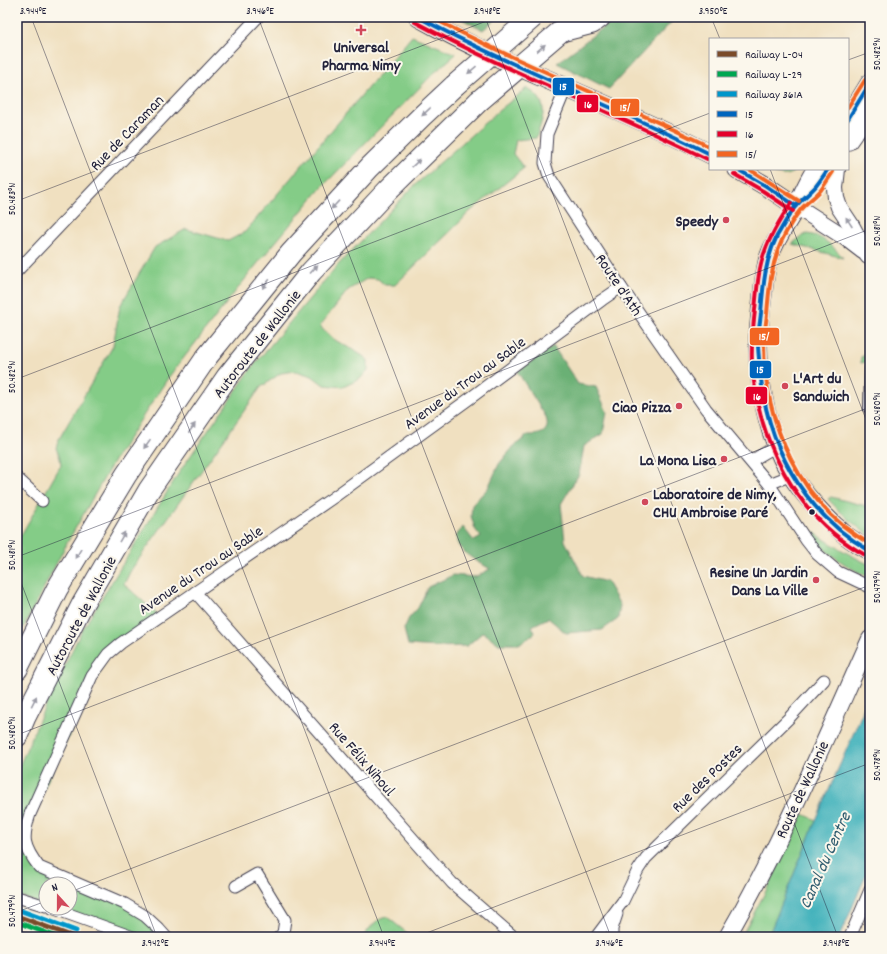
<svg xmlns="http://www.w3.org/2000/svg" width="887" height="954" viewBox="0 0 887 954" font-family="Dekko,sans-serif">
<style>
.green{fill:#84cc87;stroke:#537761}
.forest{fill:#6bb074;stroke:#466958}
.water{fill:#43b2bc;stroke:#326a7c}
.lines{fill:none;stroke-linecap:round;stroke-linejoin:round}
.service-casing{stroke:#413e4f;stroke-width:8}
.minor-casing{stroke:#413e4f;stroke-width:13}
.secondary-casing{stroke:#413e4f;stroke-width:18}
.primary-casing{stroke:#413e4f;stroke-width:20}
.motorway-casing{stroke:#413e4f;stroke-width:23}
.service{stroke:#fff;stroke-width:5.5}
.minor{stroke:#fff;stroke-width:11}
.secondary{stroke:#fff;stroke-width:16}
.primary{stroke:#fff;stroke-width:18}
.motorway{stroke:#fff;stroke-width:21}
.motorway-bridge-casing{stroke:#413e4f;stroke-width:23;stroke-linecap:butt}
.motorway-bridge{stroke:#fff;stroke-width:21}
.bus-1-casing{stroke:#fbf7ec;stroke-width:7}
.bus-2-casing{stroke:#fbf7ec;stroke-width:7}
.bus-3-casing{stroke:#fbf7ec;stroke-width:7}
.bus-1{stroke:#0065bd;stroke-width:4}
.bus-2{stroke:#e4002b;stroke-width:4}
.bus-3{stroke:#f26522;stroke-width:4}
.rail-1-casing{stroke:#fbf7ec;stroke-width:8}
.rail-2-casing{stroke:#fbf7ec;stroke-width:8}
.rail-3-casing{stroke:#fbf7ec;stroke-width:8}
.rail-1{stroke:#7a4b2a;stroke-width:5}
.rail-2{stroke:#00a651;stroke-width:5}
.rail-3{stroke:#0096ca;stroke-width:5}
.oneway{fill:#9c9ca7}
.ticks{fill:none;stroke:#22223b;stroke-width:1;stroke-opacity:0.45}
.poi-dot{fill:#d1495b;stroke:#fbf7ec;stroke-width:1.5}
.bus-dot{fill:#22223b;stroke:#fbf7ec;stroke-width:1.5}
.labels{text-anchor:middle;stroke-width:4;stroke-linejoin:round;paint-order:stroke}
.poi-label{font-size:16px;font-weight:bold;fill:#22223b;stroke:#fbf7ec;text-anchor:end}
.street-label{font-size:16px;fill:#22223b;stroke:#fbf7ec}
.water-label{font-size:17px;font-style:italic;fill:#2f5c6f;stroke:#fbf7ec}
.line-badge{stroke:#fbf7ec;stroke-width:1.5}
.badge-label{font-size:11px;text-anchor:middle;font-weight:bold;fill:#fff}
.neatline{fill:none;stroke:#22223b;stroke-width:1.5}
.ticks-label{font-size:10px;text-anchor:middle;fill:#22223b}
</style>
<rect width="100%" height="100%" fill="#fbf7ec"/>
<filter id="ink" filterUnits="userSpaceOnUse"><feTurbulence type="fractalNoise" baseFrequency=".025" numOctaves="2"/><feDisplacementMap in="SourceGraphic" scale="8" xChannelSelector="R" yChannelSelector="G"/><feConvolveMatrix kernelMatrix="1 2 1 2 8 2 1 2 1" color-interpolation-filters="sRGB"/></filter>
<filter id="wash" filterUnits="userSpaceOnUse"><feTurbulence type="fractalNoise" baseFrequency=".012" numOctaves="4" result="noise"/><feDisplacementMap in="SourceGraphic" scale="16" xChannelSelector="R" yChannelSelector="G"/><feGaussianBlur stdDeviation="0.9" result="paint"/><feColorMatrix in="noise" values="0 0 0 0 0 0 0 0 0 0 0 0 0 0 0 0 0 1.4 0 .05"/><feComposite in="paint" operator="in"/></filter>
<g filter="url(#wash)">
<rect width="100%" height="100%" fill="#f0e0c0"/>
<g class="green">
<path d="M412,36L456,54L434,73L321,188L253,269L168,378L115,459L67,543L17,640V541L20,537L61,465L60,458L56,448L59,439L113,346L120,306L155,247L186,229L228,241L245,232Z"/>
<path d="M527,88C550,102 544,116 536,138L516,140L513,154L524,168L467,214L462,220L395,285H385L378,279L368,278L348,290L320,326C332,343 353,347 368,360V370L360,379L343,387L324,385L312,376L296,371L281,373L261,387L131,570L124,584L159,616L108,654L25,828L39,867L125,904L166,937H133L52,908H70V884H46V906L17,895V771L46,704L81,632L180,471L254,365L336,267L415,185L497,112Z"/>
<path d="M766,169H796C788,179 776,175 766,169Z"/>
<path d="M807,234C822,235 834,247 843,258L792,244L802,236Z"/>
<path d="M870,353V361L861,363V357Z"/>
<path d="M831,497L870,507V536C854,525 841,513 828,499Z"/>
<path d="M794,518C818,536 843,552 870,565V576C858,577 809,539 801,529C798,526 796,522 794,518Z"/>
<path d="M803,814L816,820L768,937H741L767,889Z"/>
<path d="M387,917L411,936L412,937H363C370,928 375,919 387,917Z"/>
</g>
<g class="forest">
<path d="M458,17H498L483,30Z"/>
<path d="M617,17H676L609,89L557,63Z"/>
<path d="M553,346L578,384L596,387L607,412L603,434L584,446L579,474L561,504L565,541L583,576L607,582L620,605L618,619L602,630L566,633L548,618L532,626L535,633L519,644H499L483,632L467,646L436,647L408,645L404,629L409,618L418,608L428,587L453,575L475,577L490,569C481,563 452,550 457,535C458,532 462,529 463,527L474,541L481,537L475,529L471,516L472,505L488,488L499,464L513,447L528,435C540,435 551,433 546,417L517,371Z"/>
<path d="M17,928L32,933L29,937H17Z"/>
</g>
<path class="water" d="M870,692V865L840,937H768L816,820L863,711V706Z"/>
</g>
<g filter="url(#ink)">
<g class="lines">
<defs>
<path id="service" d="M870,367L868,368L867,409H870"/>
<g id="minor">
<path d="M566,88L547,134L545,163L549,176L621,287L706,409L769,484L806,540L817,554L838,572L870,587"/>
<path d="M17,271L258,17"/>
<path d="M751,461L768,451L778,447"/>
<path d="M17,478L42,501"/>
<path d="M769,484L792,475"/>
<path d="M195,592L452,883L514,937"/>
<path d="M236,886L257,874L285,920L283,933L279,937"/>
<path d="M17,897L46,906"/>
<path d="M52,908L133,937"/>
<path d="M166,937L158,928L145,916L125,904L39,867C23,846 22,838 30,814L92,676L108,654L121,643L334,497L469,399L602,300L621,287"/>
<path d="M596,937L623,901L638,870L646,858L789,718L824,680"/>
<path d="M612,937V929L617,914"/>
<path d="M850,937L870,890"/>
</g>
<g id="secondary">
<path d="M837,169L835,188L836,198L839,207L851,225L868,256"/>
<path d="M796,206L846,238L863,251"/>
<path d="M727,937C782,842 825,739 870,639"/>
</g>
<g id="primary">
<path d="M418,17C512,70 615,104 710,154"/>
<path d="M848,119L870,83"/>
<path d="M848,141L870,110"/>
<path d="M737,169L766,186L796,206"/>
<path d="M816,169C808,181 803,194 796,207C786,225 774,240 768,260C764,276 763,292 761,308C760,320 758,333 758,345C758,385 768,436 789,471C798,486 810,501 823,514C836,528 852,542 870,551"/>
</g>
<g id="motorway">
<path d="M561,31L592,23L600,17"/>
<path d="M17,669L57,589L126,475L206,358L291,253L370,167L423,115L454,86"/>
<path d="M17,736L25,717L82,605L149,490L227,377L311,272L388,190L479,101"/>
</g>
</defs>
<use href="#service" class="service-casing"/>
<use href="#minor" class="minor-casing"/>
<use href="#secondary" class="secondary-casing"/>
<use href="#primary" class="primary-casing"/>
<use href="#motorway" class="motorway-casing"/>
<use href="#service" class="service"/>
<use href="#minor" class="minor"/>
<use href="#secondary" class="secondary"/>
<use href="#primary" class="primary"/>
<use href="#motorway" class="motorway"/>
<defs>
<g id="motorway-bridge">
<path d="M454,86L533,17"/>
<path d="M479,101L561,31"/>
</g>
</defs>
<use href="#motorway-bridge" class="motorway-bridge-casing"/>
<use href="#motorway-bridge" class="motorway-bridge"/>
<defs>
<g id="bus-1">
<path d="M418,17C513,68 614,106 710,154"/>
<path d="M848,119L870,83"/>
<path d="M737,169L766,186L796,206"/>
<path d="M828,169C824,175 820,181 816,186C810,193 802,199 796,206C789,214 783,226 777,236C765,260 763,287 761,313C760,323 758,333 758,343C758,351 759,359 760,367C765,443 803,513 870,551"/>
</g>
<g id="bus-2">
<path d="M415,22C510,73 611,111 707,159"/>
<path d="M734,174L763,191L793,211"/>
<path d="M791,203C781,218 771,234 765,251C758,269 757,290 755,310C753,327 751,344 752,362C757,440 796,518 867,556"/>
</g>
<g id="bus-3">
<path d="M431,17C521,65 618,101 710,147"/>
<path d="M848,107L865,80"/>
<path d="M749,169L799,201"/>
<path d="M833,172C829,178 825,184 821,190C815,197 807,202 801,209C794,218 787,230 782,240C771,264 769,289 767,314C766,324 764,334 764,344C764,423 800,505 870,544"/>
</g>
</defs>
<use href="#bus-1" class="bus-1-casing"/>
<use href="#bus-2" class="bus-2-casing"/>
<use href="#bus-3" class="bus-3-casing"/>
<use href="#bus-1" class="bus-1"/>
<use href="#bus-2" class="bus-2"/>
<use href="#bus-3" class="bus-3"/>
<defs>
<path id="rail-1" d="M17,916L74,937"/>
<path id="rail-2" d="M17,922L57,937"/>
<path id="rail-3" d="M19,910L76,931"/>
</defs>
<use href="#rail-1" class="rail-1-casing"/>
<use href="#rail-2" class="rail-2-casing"/>
<use href="#rail-3" class="rail-3-casing"/>
<use href="#rail-1" class="rail-1"/>
<use href="#rail-2" class="rail-2"/>
<use href="#rail-3" class="rail-3"/>
</g>
<defs><path id="oneway-solid" d="M-6-.8H1V-3.2L6.5 0L1 3.2V.8H-6Z"/></defs>
<g class="oneway">
<use href="#oneway-solid" transform="translate(541 48) rotate(-41)"/>
<use href="#oneway-solid" transform="translate(472 70) rotate(139)"/>
<use href="#oneway-solid" transform="translate(426 112) rotate(137)"/>
<use href="#oneway-solid" transform="translate(416 163) rotate(-44)"/>
<use href="#oneway-solid" transform="translate(335 205) rotate(133)"/>
<use href="#oneway-solid" transform="translate(849 222) rotate(-123)"/>
<use href="#oneway-solid" transform="translate(314 269) rotate(-48)"/>
<use href="#oneway-solid" transform="translate(266 284) rotate(129)"/>
<use href="#oneway-solid" transform="translate(192 428) rotate(-55)"/>
<use href="#oneway-solid" transform="translate(147 444) rotate(125)"/>
<use href="#oneway-solid" transform="translate(122 537) rotate(-60)"/>
<use href="#oneway-solid" transform="translate(78 554) rotate(121)"/>
<use href="#oneway-solid" transform="translate(34 701) rotate(-63)"/>
</g>
</g>
<path class="ticks" d="M31,17L384,937M258,17L611,937M485,17L838,937M711,17L720,39M17,24L34,17M848,60L870,52M770,169L870,430M17,201L497,17M17,379L710,113M17,557L870,229M17,572L157,937M17,735L870,407M70,892L870,585M17,912L46,901M416,937L870,763"/>
<g class="poi-dot">
<path d="M359 24h4v4h4v4h-4v4h-4v-4h-4v-4h4z"/>
<circle cx="726" cy="220" r="4"/>
<circle cx="785" cy="386" r="4"/>
<circle cx="679" cy="406" r="4"/>
<circle cx="724" cy="459" r="4"/>
<circle cx="645" cy="502" r="4"/>
<circle cx="816" cy="580" r="4"/>
</g>
<circle class="bus-dot" cx="812" cy="512" r="3.5"/>
<g class="labels">
<g class="poi-label">
<text x="361" y="52" text-anchor="middle">Universal<tspan x="361" dy="18">Pharma Nimy</tspan></text>
<text x="718" y="226">Speedy</text>
<text x="793" y="383" text-anchor="start">L'Art du<tspan x="793" dy="18">Sandwich</tspan></text>
<text x="671" y="412">Ciao Pizza</text>
<text x="716" y="465">La Mona Lisa</text>
<text x="653" y="499" text-anchor="start">Laboratoire de Nimy,<tspan x="653" dy="18">CHU Ambroise Paré</tspan></text>
<text x="808" y="577">Resine Un Jardin<tspan x="808" dy="18">Dans La Ville</tspan></text>
</g>
<g class="street-label">
<text transform="translate(126 132) rotate(-46)" y="6">Rue de Caraman</text>
<text transform="translate(620 284) rotate(56)" y="6">Route d'Ath</text>
<text transform="translate(256 343) rotate(-52)" y="6">Autoroute de Wallonie</text>
<text transform="translate(464 382) rotate(-36)" y="6">Avenue du Trou au Sable</text>
<text transform="translate(200 569) rotate(-34)" y="6">Avenue du Trou au Sable</text>
<text transform="translate(80 615) rotate(-62)" y="6">Autoroute de Wallonie</text>
<text transform="translate(363 758) rotate(49)" y="6">Rue Félix Nihoul</text>
<text transform="translate(706 777) rotate(-44)" y="6">Rue des Postes</text>
<text transform="translate(801 789) rotate(-65)" y="6">Route de Wallonie</text>
</g>
<g class="water-label">
<text transform="translate(824 860) rotate(-66)" y="6">Canal du Centre</text>
</g>
</g>
<g class="line-badge">
<rect x="552" y="77" width="23" height="19" rx="4" fill="#0065bd"/>
<rect x="576" y="94" width="23" height="19" rx="4" fill="#e4002b"/>
<rect x="610" y="98" width="30" height="19" rx="4" fill="#f26522"/>
<rect x="749" y="327" width="31" height="19" rx="4" fill="#f26522"/>
<rect x="749" y="360" width="23" height="19" rx="4" fill="#0065bd"/>
<rect x="745" y="386" width="23" height="19" rx="4" fill="#e4002b"/>
</g>
<g class="badge-label">
<text x="563" y="90">15</text>
<text x="588" y="108">16</text>
<text x="625" y="111">15/</text>
<text x="764" y="340">15/</text>
<text x="760" y="373">15</text>
<text x="757" y="400">16</text>
</g>
<rect width="887" height="954" fill="none" stroke="#fbf7ec" stroke-width="44"/>
<rect x="709" y="38" width="140" height="132" fill="#fbf7ec" stroke="#a4a2a5"/>
<rect x="717" y="51" width="20" height="6" fill="#7a4b2a" stroke="#a4a2a5"/>
<text x="745" y="58" font-size="12" fill="#22223b">Railway L-04</text>
<rect x="717" y="71" width="20" height="6" fill="#00a651" stroke="#a4a2a5"/>
<text x="745" y="78" font-size="12" fill="#22223b">Railway L-29</text>
<rect x="717" y="91" width="20" height="6" fill="#0096ca" stroke="#a4a2a5"/>
<text x="745" y="98" font-size="12" fill="#22223b">Railway 361A</text>
<rect x="717" y="111" width="20" height="6" fill="#0065bd" stroke="#a4a2a5"/>
<text x="745" y="118" font-size="12" fill="#22223b">15</text>
<rect x="717" y="131" width="20" height="6" fill="#e4002b" stroke="#a4a2a5"/>
<text x="745" y="138" font-size="12" fill="#22223b">16</text>
<rect x="717" y="151" width="20" height="6" fill="#f26522" stroke="#a4a2a5"/>
<text x="745" y="158" font-size="12" fill="#22223b">15/</text>
<g transform="translate(58 896) rotate(339)"><circle r="19" fill="#fbf7ec" stroke="#a4a2a5"/>
<path d="M0-3L7 15L0 10L-7 15Z" fill="#d1495b"/>
<text y="-6" font-size="11" font-weight="bold" text-anchor="middle" fill="#22223b">N</text>
</g>
<rect x="22" y="22" width="843" height="910" class="neatline"/>
<g class="ticks-label">
<text x="33" y="14">3.944°E</text>
<text x="260" y="14">3.946°E</text>
<text x="487" y="14">3.948°E</text>
<text x="713" y="14">3.950°E</text>
<text transform="translate(876 54) rotate(-90)" y="4">50.482°N</text>
<text transform="translate(11 199) rotate(-90)" y="4">50.483°N</text>
<text transform="translate(876 231) rotate(-90)" y="4">50.481°N</text>
<text transform="translate(11 377) rotate(-90)" y="4">50.482°N</text>
<text transform="translate(876 409) rotate(-90)" y="4">50.480°N</text>
<text transform="translate(11 555) rotate(-90)" y="4">50.481°N</text>
<text transform="translate(876 587) rotate(-90)" y="4">50.479°N</text>
<text transform="translate(11 733) rotate(-90)" y="4">50.480°N</text>
<text transform="translate(876 765) rotate(-90)" y="4">50.478°N</text>
<text transform="translate(11 911) rotate(-90)" y="4">50.479°N</text>
<text x="155" y="946">3.942°E</text>
<text x="382" y="946">3.944°E</text>
<text x="609" y="946">3.946°E</text>
<text x="836" y="946">3.948°E</text>
</g>
</svg>
